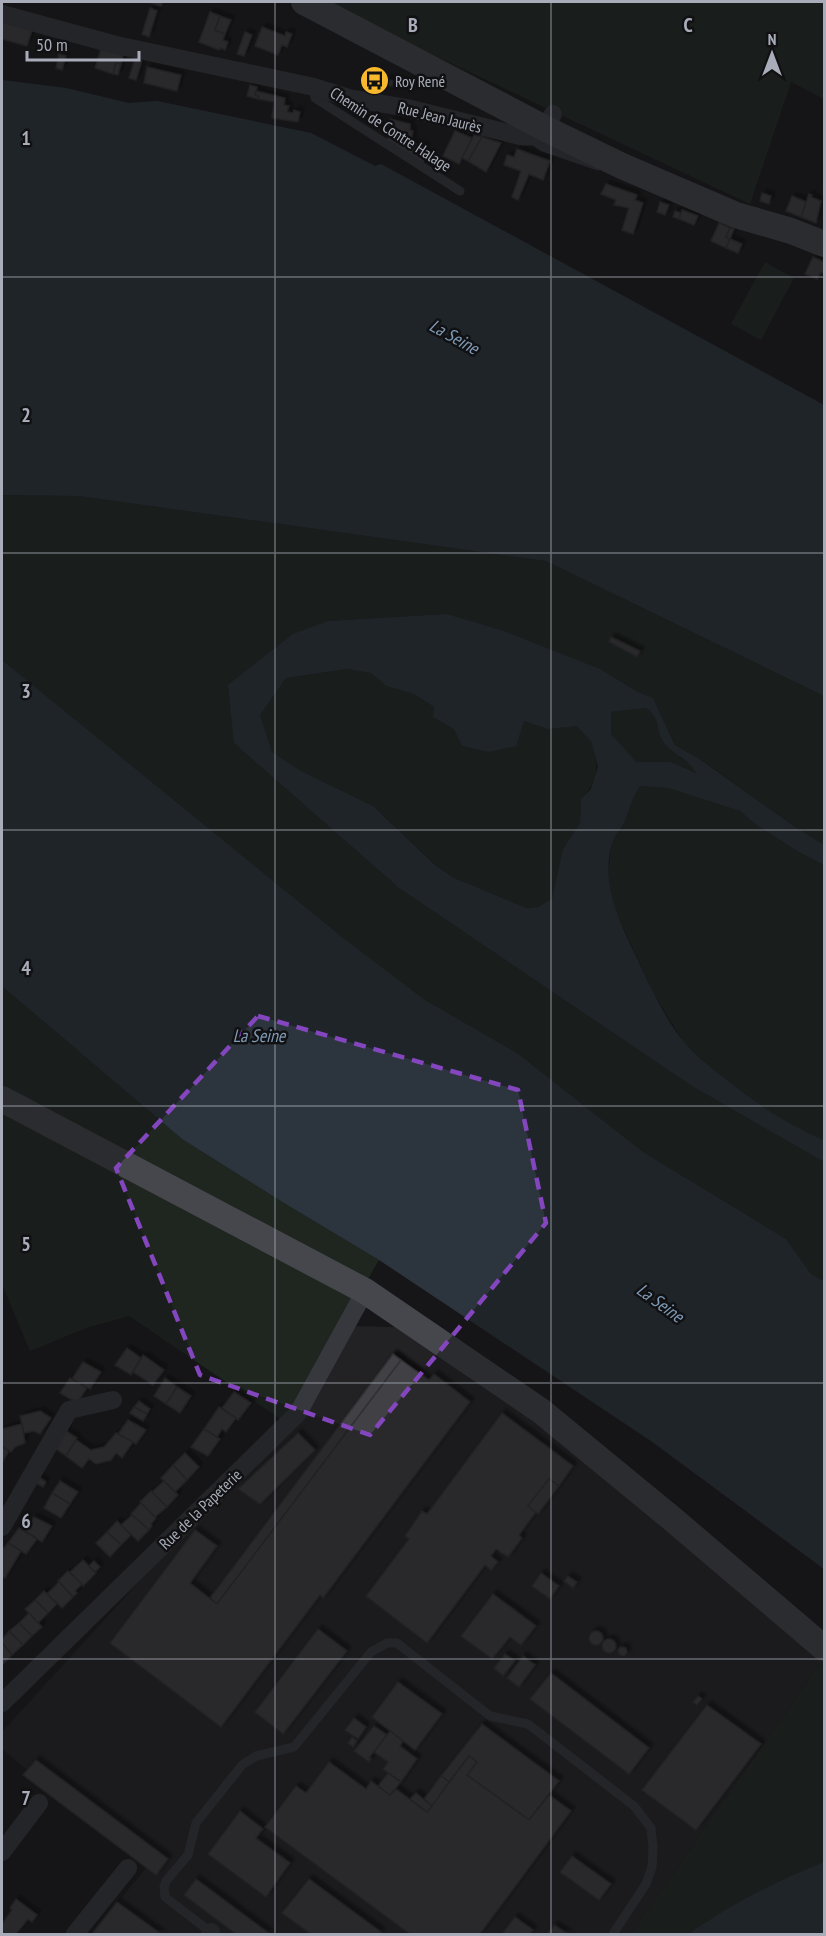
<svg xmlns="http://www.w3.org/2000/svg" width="826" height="1936" viewBox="0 0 826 1936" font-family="'PT Sans Narrow',sans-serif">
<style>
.built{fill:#222225}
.green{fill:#1e261f}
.water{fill:#2c353d;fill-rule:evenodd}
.building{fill:#404145;stroke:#303034;stroke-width:1.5;filter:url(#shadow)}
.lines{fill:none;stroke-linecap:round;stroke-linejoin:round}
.lane{stroke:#37383d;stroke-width:9}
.street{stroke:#37383d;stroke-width:18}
.secondary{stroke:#45474d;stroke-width:26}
.marked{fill:none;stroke:#8446be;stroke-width:4.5;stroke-dasharray:12 8;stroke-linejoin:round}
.grid{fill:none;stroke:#a8adb9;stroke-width:1.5;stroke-opacity:0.55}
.labels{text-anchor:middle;stroke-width:5;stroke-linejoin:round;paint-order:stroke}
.poi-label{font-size:16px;fill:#a8adb9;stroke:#111113;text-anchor:start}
.street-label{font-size:16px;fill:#a8adb9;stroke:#111113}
.water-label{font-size:18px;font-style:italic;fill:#7e9ab5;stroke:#111113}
.grid-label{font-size:20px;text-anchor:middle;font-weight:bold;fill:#a8adb9;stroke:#111113;stroke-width:5;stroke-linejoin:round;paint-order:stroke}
</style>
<defs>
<filter id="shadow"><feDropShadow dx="4" dy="-4" stdDeviation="1.5" flood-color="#0009"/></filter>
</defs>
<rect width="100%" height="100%" fill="#161618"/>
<path class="built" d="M352,1326L395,1327L490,1382L824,1658L631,1934H92L146,1868L2,1749V1732L285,1422Z"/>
<g class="green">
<path d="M321,2H824V99L791,82L750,204Z"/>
<path d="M765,262L794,278L761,340L731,324Z"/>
<path d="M2,495L79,496L546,561L824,696V845L795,827L702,760L678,757L692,765L697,773L671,762H636L591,741C598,768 601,778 581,799L580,823L563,849L553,899L538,907L526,908L452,877L434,863L373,806L301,771L272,752L260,715L286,678L347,669L371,673L386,686L414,694L434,707L433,717L454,728L462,746L488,752L523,721L547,729L577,726L611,712L646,708L654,713L663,741L674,742L653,698L636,691L599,669L501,630L447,614L328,621L234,743L399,888L692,1086L824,1162V1281L811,1274L786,1239L643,1152L517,1053L425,1000L342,937L2,660Z"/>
<path d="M640,786L668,788L740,811L755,824L799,852L824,865V1140L798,1129L764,1108L710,1067L685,1044L655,996L615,910L609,887V865L612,841L623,826L631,799Z"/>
<path d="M2,986L182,1139L284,1203L379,1260L285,1422L129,1316L86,1328L30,1351L2,1284Z"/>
<path d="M824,1658V1934H631Z"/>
</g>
<g class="water">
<path d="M2,80L66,88L129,103L157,101L311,133L375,166L381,164L824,405V696L546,561L79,496L2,495Z"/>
<path d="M447,614L501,630L600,669L636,691L653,698L674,743L673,744L701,760L795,827L824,845V865L799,852L755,824L740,811L668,788L640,786C632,798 629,810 624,823C621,830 614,836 612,843C599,888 624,930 642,969C653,992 669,1026 686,1044C698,1058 713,1069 727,1080C759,1105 787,1125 824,1140V1162L692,1086L399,888L234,743L228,685L293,634L328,621ZM347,669L371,673L386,686L414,694L434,707L433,717L454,729L462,746L488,752L516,746L524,721L547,729L577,726L591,741L598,767L591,789L581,799L580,823L563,849L552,899L538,907L526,908L452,877L433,863L373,806L301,771L272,752L260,715L286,678ZM646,708C662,719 655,732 665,744C674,755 690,760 696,773L671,762H636L611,734V712Z"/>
<path d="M2,660L342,937L425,1000L517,1053L643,1152L786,1239L811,1274L824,1281V1569L651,1441L379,1260L284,1203L182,1139L2,986Z"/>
<path d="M824,1862V1934H689C730,1904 777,1881 824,1862Z"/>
</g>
<g class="building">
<path d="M148,2H163L161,6Z"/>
<path d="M150,8L157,11L149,37L142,34Z"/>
<path d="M210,12L220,16L215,30L225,34L223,40L228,42L225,50L220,48L219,50L199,42Z"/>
<path d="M220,16L231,20L225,34L215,30Z"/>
<path d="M2,21L32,30L27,46L2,39Z"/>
<path d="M262,27L285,36L286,32L292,34L287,47L282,45L278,55L255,46Z"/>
<path d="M245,32L252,35L244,56L237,54Z"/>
<path d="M101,49L123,55L121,64L116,63L113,74L95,68Z"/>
<path d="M59,54L66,56L62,70L56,68Z"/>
<path d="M135,58L142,61L136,80L129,78Z"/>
<path d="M116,63L121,64L118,75L113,74Z"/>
<path d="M147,67L181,75L177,91L144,83Z"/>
<path d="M386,79L393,81L392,86L385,85Z"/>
<path d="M250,85L257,87L255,95L259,96L258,99L247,96Z"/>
<path d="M256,91L285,98L284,105L289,106L287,112L293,113L294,110L300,112L298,122L272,118L274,102L258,99L259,96L255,95Z"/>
<path d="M390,119L410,124V130L413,131L411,143L426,146L423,163L387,142Z"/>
<path d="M455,131L472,138L459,164L443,156Z"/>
<path d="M474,135L482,137L468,161L462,158Z"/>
<path d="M482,137L501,143L486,172L468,161Z"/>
<path d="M517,149L550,161L543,180L529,174L518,200L512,197L521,171L504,165L507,155L514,157Z"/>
<path d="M606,184L637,195L635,200L643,203L633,234L622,230L629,208L614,205L616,200L601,194Z"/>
<path d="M762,193L771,196L769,204L760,201Z"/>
<path d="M809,194L812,195L811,197L821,201L816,223L801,217Z"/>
<path d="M792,196L806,202L801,217L786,211Z"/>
<path d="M660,202L669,205L665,215L657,212Z"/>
<path d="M682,210L698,216L694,225L679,219Z"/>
<path d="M675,211L681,213L679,219L673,217Z"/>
<path d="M719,223L730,228L726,237L730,239L726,248L711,241Z"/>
<path d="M730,228L734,229L730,239L726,237Z"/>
<path d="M730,239L742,244L738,253L726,248Z"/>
<path d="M813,257L824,262V274L821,272L817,279L805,274Z"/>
<path d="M611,637L640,651L637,657L609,642Z"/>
<path d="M127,1348L141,1358L131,1375L115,1365Z"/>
<path d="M393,1354L401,1360L217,1604L210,1598Z"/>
<path d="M143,1355L164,1370L153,1385L133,1372Z"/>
<path d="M401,1360L429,1380L434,1374L470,1402L323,1598L320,1595L221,1727L110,1643L195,1530L217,1546L190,1583L217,1604Z"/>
<path d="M83,1362L101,1372L90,1389L72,1379Z"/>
<path d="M70,1378L87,1388L77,1403L60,1393Z"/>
<path d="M165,1378L177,1387L166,1404L154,1396Z"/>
<path d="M177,1387L191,1396L180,1413L166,1404Z"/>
<path d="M234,1392L251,1403L238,1420L222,1408Z"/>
<path d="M139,1401L150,1409L147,1414L134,1407Z"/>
<path d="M134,1407L147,1414L143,1421L130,1413Z"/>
<path d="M219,1407L236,1418L226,1432L222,1429L217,1437L204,1429Z"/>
<path d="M40,1411L51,1418L40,1434L34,1431L24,1433L20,1416Z"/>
<path d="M502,1413L573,1466L559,1486L549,1479L528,1506L536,1512L519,1535L522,1538L508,1557L496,1549L491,1556L498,1562L491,1570L485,1565L427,1643L366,1596L409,1539L405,1536L422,1511L427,1514Z"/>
<path d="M128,1420L146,1430L136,1444L118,1434Z"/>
<path d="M22,1424L25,1443L15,1447L11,1452L2,1447V1429Z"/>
<path d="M63,1429L77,1438L66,1456L52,1446Z"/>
<path d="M204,1429L220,1439L208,1456L191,1447Z"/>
<path d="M116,1433L133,1442L122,1458L116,1453L111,1460L96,1464L89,1459L82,1468L66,1456L76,1440L91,1450L104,1447Z"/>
<path d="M298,1433L315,1450L260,1504L238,1489Z"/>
<path d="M2,1447L9,1451L2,1463Z"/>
<path d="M185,1453L199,1467L187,1480L173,1465Z"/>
<path d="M173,1465L187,1480L175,1492L161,1478Z"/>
<path d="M35,1474L46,1482L43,1487L31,1480Z"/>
<path d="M549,1479L559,1486L538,1514L528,1506Z"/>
<path d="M60,1481L78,1492L70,1504L52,1493Z"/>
<path d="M164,1481L178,1495L167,1507L152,1492Z"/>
<path d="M151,1491L167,1507L155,1517L140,1502Z"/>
<path d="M52,1493L70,1504L61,1518L44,1508Z"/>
<path d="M141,1503L156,1518L151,1524L152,1526L149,1530L131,1514Z"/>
<path d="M132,1515L149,1530L138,1541L121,1525Z"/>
<path d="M34,1517L52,1526L42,1542L25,1531Z"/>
<path d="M117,1521L131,1535L121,1545L107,1532Z"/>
<path d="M19,1528L37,1539L26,1554L8,1543Z"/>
<path d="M107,1532L121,1545L110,1557L96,1543Z"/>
<path d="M8,1543L21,1551L5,1578L2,1576V1547L4,1548Z"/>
<path d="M83,1560L96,1573L83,1586L70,1572Z"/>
<path d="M94,1561L100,1567L95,1572L89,1566Z"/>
<path d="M68,1571L82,1584L75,1591L77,1593L73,1597L58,1581Z"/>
<path d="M541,1573L559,1586L550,1599L532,1586Z"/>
<path d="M568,1576L577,1582L573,1588L564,1581Z"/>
<path d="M59,1582L73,1597L62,1608L47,1594Z"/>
<path d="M44,1591L57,1604L48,1613L35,1600Z"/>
<path d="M493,1594L536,1626L521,1645L510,1637L492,1659L461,1636Z"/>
<path d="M35,1600L48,1613L38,1623L25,1609Z"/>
<path d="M29,1613L42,1627L32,1636L19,1623Z"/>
<path d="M19,1623L32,1636L23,1645L9,1631Z"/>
<path d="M318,1629L347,1651L283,1734L255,1712Z"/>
<path d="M9,1631L23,1645L12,1655L2,1643V1639Z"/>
<circle cx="596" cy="1638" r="7"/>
<circle cx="609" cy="1646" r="7"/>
<path d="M2,1643L12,1655L2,1665Z"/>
<path d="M622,1647L626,1648L627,1653L624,1656L620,1655L618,1651L619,1648Z"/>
<path d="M505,1654L515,1661L503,1676L494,1668Z"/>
<path d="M523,1656L535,1665L519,1687L507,1678Z"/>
<path d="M551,1673L649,1748L629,1774L530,1699Z"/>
<path d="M398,1682L442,1714L415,1750L372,1717Z"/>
<path d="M698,1696L702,1699L697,1705L693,1702Z"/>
<path d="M707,1705L761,1744L696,1830L642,1790Z"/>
<path d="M354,1718L366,1727L358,1739L345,1730Z"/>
<path d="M482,1724L559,1781L529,1820L467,1775L477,1762L469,1756L449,1782L441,1776Z"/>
<path d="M374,1726L387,1735L369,1758L371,1759L369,1762L354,1751Z"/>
<path d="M390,1731L403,1741L400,1746L417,1759L401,1782L383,1769L388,1762L374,1752Z"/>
<path d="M352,1737L357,1741L353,1747L348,1743Z"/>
<path d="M469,1756L477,1762L467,1775L529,1820L549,1795L571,1811L480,1934H410L265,1827L296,1786L306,1793L329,1762L366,1789L371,1781L390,1795L396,1789L427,1812Z"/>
<path d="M36,1760L168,1859L156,1875L23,1775Z"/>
<path d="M388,1773L401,1782L390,1795L378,1786Z"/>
<path d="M441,1776L449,1782L432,1806L424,1799Z"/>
<path d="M416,1793L432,1806L427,1812L410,1799Z"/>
<path d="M240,1811L263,1829L256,1838L290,1863L266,1897L208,1854Z"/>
<path d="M572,1856L611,1884L599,1900L560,1872Z"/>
<path d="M196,1879L270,1934H236L184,1895Z"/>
<path d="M309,1879L381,1932L380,1934H311L282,1913Z"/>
<path d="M16,1899L37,1915L32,1922L28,1919L16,1934H2V1924L12,1910L10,1908Z"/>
<path d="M117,1902L161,1934H92Z"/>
<path d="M515,1917L533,1930L530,1934H502Z"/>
<path d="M554,1925L568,1934H547Z"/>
</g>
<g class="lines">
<g class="lane">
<path d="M314,87L315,98L460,191"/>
<path d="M529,137L543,147L598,166"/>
<path d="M212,1933L165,1897L164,1887L166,1881L188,1855L196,1823L242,1765L256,1756L294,1747L371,1652L387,1643H397L490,1716L528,1724L634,1806L651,1828L653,1847L652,1867L646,1884L613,1934"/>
</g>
<g class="street">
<path d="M2,14L116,45L314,87L349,98L407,108L520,136C542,139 544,132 553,114"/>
<path d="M2,1527L69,1410L113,1400"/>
<path d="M2,1703L298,1413L365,1291"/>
<path d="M2,1852L39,1803"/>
<path d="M75,1934L128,1868"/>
<path d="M210,1934L211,1932"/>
</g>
<g class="secondary">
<path d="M304,2L550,131L622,166L736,215L791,231L824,244"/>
<path d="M2,1099L365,1291L541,1411L670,1517L824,1648"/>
</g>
</g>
<path d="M0 0H826V1936H0ZM258,1016L518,1090L546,1223L370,1435L200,1375L116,1168Z" fill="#161618" fill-opacity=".55" fill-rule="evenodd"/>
<path class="marked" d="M258,1016L518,1090L546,1223L370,1435L200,1375L116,1168Z"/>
<path class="grid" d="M275,2V1934M551,2V1934M2,277H824M2,553H824M2,830H824M2,1106H824M2,1383H824M2,1659H824"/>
<defs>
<symbol id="bus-disc" viewBox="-11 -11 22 22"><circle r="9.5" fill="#f8b82e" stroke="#111113"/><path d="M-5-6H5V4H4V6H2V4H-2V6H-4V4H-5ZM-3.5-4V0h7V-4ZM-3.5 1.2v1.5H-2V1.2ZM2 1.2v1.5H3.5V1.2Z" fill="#111"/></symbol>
</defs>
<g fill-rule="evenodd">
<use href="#bus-disc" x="358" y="64" width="33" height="33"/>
</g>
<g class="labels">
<g class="poi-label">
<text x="395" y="87">Roy René</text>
</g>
<g class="street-label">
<text transform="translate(440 117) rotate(14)" y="6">Rue Jean Jaurès</text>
<text transform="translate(391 129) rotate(33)" y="6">Chemin de Contre Halage</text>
<text transform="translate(200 1509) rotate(-44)" y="6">Rue de la Papeterie</text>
</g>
<g class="water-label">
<text transform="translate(454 337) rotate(29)" y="6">La Seine</text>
<text x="259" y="1042">La Seine</text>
<text transform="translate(660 1303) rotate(36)" y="6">La Seine</text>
</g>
</g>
<g class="grid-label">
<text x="413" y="32">B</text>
<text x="688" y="32">C</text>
<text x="26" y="145">1</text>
<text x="26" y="422">2</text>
<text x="26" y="698">3</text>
<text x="26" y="975">4</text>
<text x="26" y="1251">5</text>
<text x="26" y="1528">6</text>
<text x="26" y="1805">7</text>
</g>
<rect width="826" height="1936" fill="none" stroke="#a8adb9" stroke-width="6"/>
<g transform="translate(772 54)" stroke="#111113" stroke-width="4.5" paint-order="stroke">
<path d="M0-4.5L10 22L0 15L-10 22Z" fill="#a8adb9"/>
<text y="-9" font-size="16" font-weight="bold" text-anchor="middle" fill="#a8adb9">N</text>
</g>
<path d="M27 51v9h112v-9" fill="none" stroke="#a8adb9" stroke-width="3"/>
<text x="36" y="51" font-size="18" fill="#a8adb9" stroke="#111113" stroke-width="4.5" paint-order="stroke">50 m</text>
</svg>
